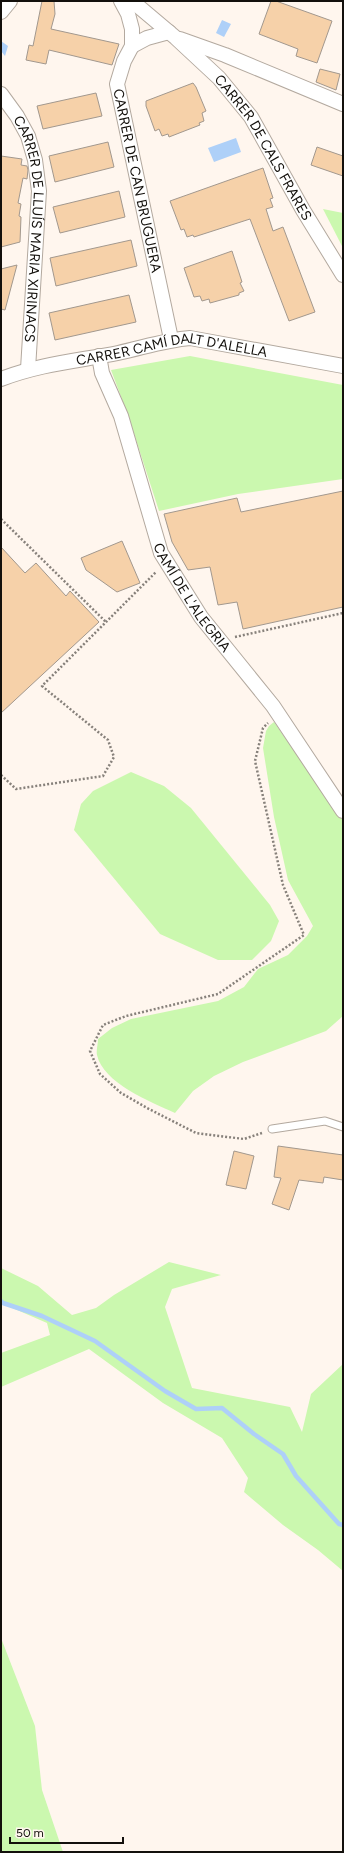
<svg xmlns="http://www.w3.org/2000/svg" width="344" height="1853" viewBox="0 0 344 1853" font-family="Figtree,sans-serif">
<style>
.green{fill:#cbf8af}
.water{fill:#aed0f8}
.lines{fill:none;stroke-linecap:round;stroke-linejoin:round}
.stream{stroke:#aed0f8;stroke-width:4.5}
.building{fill:#f6d1a9;stroke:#a2988e}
.lane-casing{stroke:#b3a99f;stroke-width:9}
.street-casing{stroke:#b3a99f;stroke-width:16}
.path{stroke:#87817b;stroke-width:2.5;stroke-dasharray:2 2;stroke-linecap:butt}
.lane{stroke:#fff;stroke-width:7}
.street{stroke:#fff;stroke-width:14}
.labels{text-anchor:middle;stroke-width:3;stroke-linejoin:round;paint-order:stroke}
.street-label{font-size:14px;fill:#13100c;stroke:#fff6ee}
</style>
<rect width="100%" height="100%" fill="#fff6ee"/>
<g class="green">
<path d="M323,209L343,213V248Z"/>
<path d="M190,356L343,385V479L238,494L159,511L129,418L111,370Z"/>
<path d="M274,722L343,821V1016L326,1031L243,1062L214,1076L193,1091L175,1113C151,1102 103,1083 97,1055C96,1051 98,1044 98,1039L112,1028L131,1019L218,1001L244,987L258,969L288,955L307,936L313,926L288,880L274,817L263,748L266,731L269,726Z"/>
<path d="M131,772L164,786L191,808L270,905L279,921L271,941L252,960H218L160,934L74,830L81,804L93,791Z"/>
<path d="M169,1262L221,1275L172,1289L165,1307L192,1388L290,1407L302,1432L311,1394L343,1364V1571L318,1550L283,1525L244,1492L248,1478L222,1438L163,1403L89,1349L1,1387V1353L50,1335L47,1323L1,1303V1268L38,1286L72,1315L96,1308L114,1295Z"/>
<path d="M1,1638L35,1726L42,1790L63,1852H1Z"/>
</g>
<g class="water">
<path d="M222,20L231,24L224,37L216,33Z"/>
<path d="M1,41L8,46L5,56L1,51Z"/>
<path d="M236,138L241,152L214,162L208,148Z"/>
</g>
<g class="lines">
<path class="stream" d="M1,1301L3,1303L42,1316L95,1341L165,1391L196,1409L222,1408L254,1434L283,1454L296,1476L339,1524L343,1525"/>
</g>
<g class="building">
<path d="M42,1H54L55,14L51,29L119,44L112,65L49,50L46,64L26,60L29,45L33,46Z"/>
<path d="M271,1H276L332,21L317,63L296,56L298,49L259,34Z"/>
<path d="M320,69L340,74L336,90L316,82Z"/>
<path d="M193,83L196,87L206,111L202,113L204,121L199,123L200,125L187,130L169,137L168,134L162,136L159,129L155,131L146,106V101Z"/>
<path d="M96,93L102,116L43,129L37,106Z"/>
<path d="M108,142L114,167L55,182L49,156Z"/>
<path d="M317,147L343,156V176L311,165Z"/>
<path d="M1,156L22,159L21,165L27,166L28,170L27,179L23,178L18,203L21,204L19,216L21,217L20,242L1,247Z"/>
<path d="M263,168L273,198L270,199L273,207L266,209L273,231L283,227L315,312L289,321L250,219L194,237L193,235L187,237L184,229L181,230L170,201Z"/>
<path d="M119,191L125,217L60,233L53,207Z"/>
<path d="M131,240L137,266L56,286L50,258Z"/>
<path d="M232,251L242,282L240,283L244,291L239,293V295L210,303L209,299L202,301L200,296L194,297L184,268Z"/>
<path d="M17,265L5,310L1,309V269Z"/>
<path d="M129,295L136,322L55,340L49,313Z"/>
<path d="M343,491V607L243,629L237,602L218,605L210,567L188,570L172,542L164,514L237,498L241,512Z"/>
<path d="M122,541L140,583L117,592L86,570L81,558Z"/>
<path d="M1,547L25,573L36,563L66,596L70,591L99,622L1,713Z"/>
<path d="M278,1146L343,1155V1180L324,1177L323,1183L299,1180L289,1210L272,1204L281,1178L274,1177Z"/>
<path d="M234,1151L254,1156L246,1189L226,1185Z"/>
</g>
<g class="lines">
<defs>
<path id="lane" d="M272,1129L325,1121L343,1127"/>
<g id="street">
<path id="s1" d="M121,1L128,14L132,29V46L124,61L117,84L171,339"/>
<path id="s2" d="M132,1L176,38L219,78L251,117L303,210L343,275"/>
<path d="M1,12L10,1"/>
<path d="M180,39L225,55L343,104"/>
<path d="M132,46L147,38L169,32"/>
<path id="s3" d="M1,94L17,116L28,136L35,160L39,191L28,369"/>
<path id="s4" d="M99,356L102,373L121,416L161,553L201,617L273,706L343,811"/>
<path id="s5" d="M1,379C40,364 77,361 118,353C142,348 165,340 190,338L343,366"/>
</g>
</defs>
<use href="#lane" class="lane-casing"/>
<use href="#street" class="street-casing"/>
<g class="path">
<path d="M1,519L106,622"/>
<path d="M235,637L343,613"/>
<path d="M1,775L16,789L103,776L114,757L108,740L42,686L156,572"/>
<path d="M262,1133L244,1139L196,1133L147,1108L121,1093L100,1074L90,1051L103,1025L126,1016L218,994L304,935L283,885L255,761L263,728L268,723"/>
</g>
<use href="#lane" class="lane"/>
<use href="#street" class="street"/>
</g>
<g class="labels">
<g class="street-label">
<text dy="5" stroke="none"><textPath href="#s2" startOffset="199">CARRER DE CALS FRARES</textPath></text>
<text dy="5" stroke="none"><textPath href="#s1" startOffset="187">CARRER DE CAN BRUGUERA</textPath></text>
<text dy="5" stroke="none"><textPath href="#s3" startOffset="143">CARRER DE LLUÍS MARIA XIRINACS</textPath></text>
<text dy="5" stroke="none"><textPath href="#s5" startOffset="175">CARRER CAMÍ DALT D'ALELLA</textPath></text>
<text dy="5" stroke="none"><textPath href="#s4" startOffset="261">CAMÍ DE L'ALEGRIA</textPath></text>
</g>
</g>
<rect width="344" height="1853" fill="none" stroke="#13100c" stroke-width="4"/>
<path d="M10 1837v6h113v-6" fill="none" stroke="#13100c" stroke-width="2"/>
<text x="16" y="1837" font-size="12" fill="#13100c" stroke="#fff6ee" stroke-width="3" paint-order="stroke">50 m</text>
</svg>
